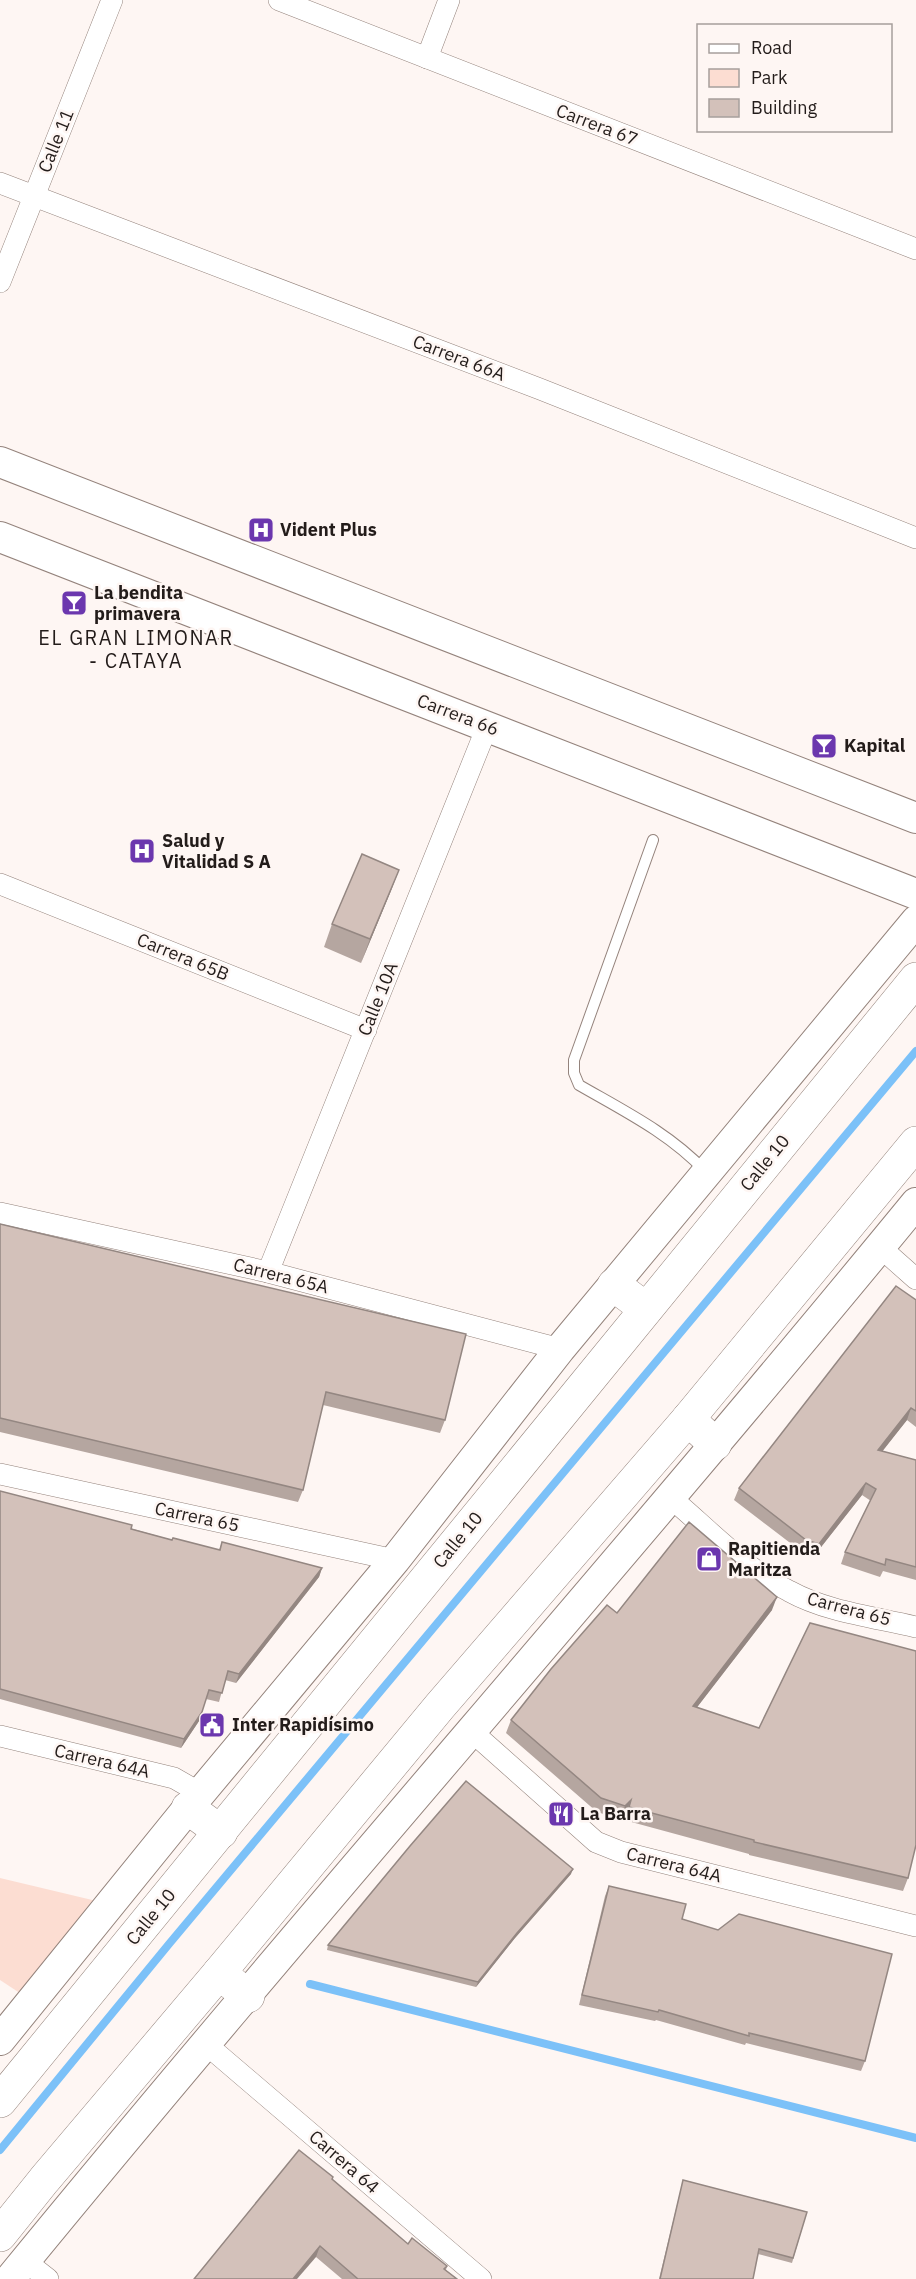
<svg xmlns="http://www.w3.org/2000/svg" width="916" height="2279" viewBox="0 0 916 2279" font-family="'IBM Plex Sans',sans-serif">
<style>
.green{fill:#fcddd2}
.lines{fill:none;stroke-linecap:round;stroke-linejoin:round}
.stream{stroke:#7cc1f8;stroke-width:8}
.lane-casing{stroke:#94837c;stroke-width:12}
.street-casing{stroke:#94837c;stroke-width:22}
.secondary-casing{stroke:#94837c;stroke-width:32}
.primary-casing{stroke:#94837c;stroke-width:34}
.lane{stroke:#fff;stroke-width:10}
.street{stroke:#fff;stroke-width:21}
.secondary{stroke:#fff;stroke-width:30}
.primary{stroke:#fff;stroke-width:33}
.wall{fill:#b5a6a0}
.shaded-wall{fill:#948782}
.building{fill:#d3c1ba;stroke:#948782;stroke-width:1.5}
.labels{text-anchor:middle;stroke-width:5;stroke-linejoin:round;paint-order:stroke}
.street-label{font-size:18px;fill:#231c1a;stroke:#fef6f3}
.poi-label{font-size:18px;font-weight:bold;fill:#231c1a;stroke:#fef6f3;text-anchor:start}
.neighbourhood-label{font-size:20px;letter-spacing:1.5px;fill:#231c1a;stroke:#fef6f3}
</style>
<rect width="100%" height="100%" fill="#fef6f3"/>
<path class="green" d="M0,1878L109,1904L32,2001L0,1980Z"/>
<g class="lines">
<g class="stream">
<path d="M310,1984L916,2138"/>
<path d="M0,2150L169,1944L916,1051"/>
</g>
<defs>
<path id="lane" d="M653,840L574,1060V1073L579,1085C624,1111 669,1133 705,1171"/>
<g id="street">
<path d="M279,0L916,249"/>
<path d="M427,58L449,0"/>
<path d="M0,183L540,389L916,538"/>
<path d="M0,282L112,0"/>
<path d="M0,884L366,1030"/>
<path d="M0,1213L268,1272L560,1349"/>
<path d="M880,1247L916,1279"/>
<path d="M268,1272L487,727"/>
<path d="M0,1474L395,1560"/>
<path d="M671,1498C709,1530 744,1568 789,1591C827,1612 874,1617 916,1627"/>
<path d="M470,1730L596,1842L621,1852L916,1926"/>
<path d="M0,1736L174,1778L200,1793"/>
<path d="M207,2045L481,2279"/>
<path d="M25,2261L48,2279"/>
</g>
<g id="secondary">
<path d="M0,462L916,818"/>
<path d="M0,537L916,894"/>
<path d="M0,2040L188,1808L395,1560L560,1349L916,921"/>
<path d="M10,2279C307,1916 619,1565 916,1203"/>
</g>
<g id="primary">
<path d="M614,1285L646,1309"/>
<path d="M688,1419L715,1444"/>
<path d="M188,1808L221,1832"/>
<path d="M219,1973L248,1996"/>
<path d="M0,2101L916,979"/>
<path d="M0,2235L44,2180L219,1973L440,1706L688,1419L916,1143"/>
</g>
</defs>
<use href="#lane" class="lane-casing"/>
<use href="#street" class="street-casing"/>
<use href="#secondary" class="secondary-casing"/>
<use href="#primary" class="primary-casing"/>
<use href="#lane" class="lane"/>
<use href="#street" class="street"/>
<use href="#secondary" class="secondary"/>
<use href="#primary" class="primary"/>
</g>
<g class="wall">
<path d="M399,870L390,893L361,963L324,947L332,924Z"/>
<path d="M0,1224L445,1420L440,1433L323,1405L303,1490L298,1502L0,1432Z"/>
<path d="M916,1300V1427L907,1420L882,1451L916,1460V1580L883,1571L880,1577L841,1564L845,1552L871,1501L862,1495L814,1556L802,1552L734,1500L739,1488Z"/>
<path d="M0,1491L172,1540L219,1550L222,1542L322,1568L319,1577L236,1683L225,1680L219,1702L206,1699L199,1721L181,1748L0,1699Z"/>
<path d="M772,1610L697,1707L908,1878L903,1891L749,1855V1854L624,1820L626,1813L620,1819L597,1812L506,1733L511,1720L617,1613Z"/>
<path d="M571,1874L515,1938L476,1987L327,1950L328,1945Z"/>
<path d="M609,1886L682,1919L865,2061L861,2071L746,2043L745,2045L656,2020L655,2021L579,2005L605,1896Z"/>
<path d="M333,2177L332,2180L408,2244L447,2266L446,2270L457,2279H342L316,2257L194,2279Z"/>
<path d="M683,2180L807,2212L792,2263L758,2254L753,2279H659Z"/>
</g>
<g class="shaded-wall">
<path d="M399,870L390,893L361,963L370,939Z"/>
<path d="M911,1408L907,1420L874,1462L878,1450Z"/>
<path d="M866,1483L862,1495L814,1556L819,1544Z"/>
<path d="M322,1568L319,1577L236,1683L239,1674Z"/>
<path d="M777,1597L772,1610L688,1719L693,1706Z"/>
<path d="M202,1712L199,1721L181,1748L184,1739Z"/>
<path d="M631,1800L626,1813L620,1819L625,1806Z"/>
<path d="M573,1869L571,1874L515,1938L476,1987L478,1982L517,1933Z"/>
<path d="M320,2246L316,2257L297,2279H293Z"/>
</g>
<g class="building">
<path d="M362,854L399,870L370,939L332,924Z"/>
<path d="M0,1224L466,1334L445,1420L326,1392L303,1490L0,1418Z"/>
<path d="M896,1286L916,1300V1411L911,1408L878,1450L916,1460V1567L886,1559L885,1565L845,1552L876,1489L866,1483L819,1544L806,1540L739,1488Z"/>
<path d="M0,1491L132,1525L131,1529L172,1540L173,1538L220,1550L222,1542L322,1568L239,1674L228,1671L222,1693L209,1690L202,1712L184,1739L0,1689Z"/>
<path d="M689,1522L777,1597L693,1706L759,1728L810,1623L916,1651V1845L908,1878L754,1842V1840L629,1807L631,1800L625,1806L601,1798L511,1720L551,1669L607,1605L617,1613Z"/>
<path d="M466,1781L573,1869L517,1933L478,1982L328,1945L410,1846Z"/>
<path d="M609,1886L686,1904L682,1919L718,1930L739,1914L892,1954L865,2061L749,2033V2036L659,2010L658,2012L582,1995Z"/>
<path d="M299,2150L333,2177L332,2179L408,2244L412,2238L447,2266L444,2269L457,2279H358L320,2246L293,2279H194Z"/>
<path d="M683,2180L807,2212L793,2258L759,2249L753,2279H660Z"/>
</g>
<defs>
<symbol id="hospital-square" viewBox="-11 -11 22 22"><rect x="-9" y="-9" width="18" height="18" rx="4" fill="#6b37ae" stroke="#fef6f3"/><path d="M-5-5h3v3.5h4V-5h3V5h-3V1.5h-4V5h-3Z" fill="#fff"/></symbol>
<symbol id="bar-square" viewBox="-11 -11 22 22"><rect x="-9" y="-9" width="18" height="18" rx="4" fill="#6b37ae" stroke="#fef6f3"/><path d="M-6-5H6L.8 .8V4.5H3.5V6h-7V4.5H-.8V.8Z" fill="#fff"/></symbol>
<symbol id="shop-square" viewBox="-11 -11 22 22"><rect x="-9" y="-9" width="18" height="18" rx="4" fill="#6b37ae" stroke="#fef6f3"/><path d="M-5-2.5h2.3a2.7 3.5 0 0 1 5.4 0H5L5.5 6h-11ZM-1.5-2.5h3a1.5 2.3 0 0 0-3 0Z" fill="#fff"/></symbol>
<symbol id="civic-square" viewBox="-11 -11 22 22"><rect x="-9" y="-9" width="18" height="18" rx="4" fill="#6b37ae" stroke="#fef6f3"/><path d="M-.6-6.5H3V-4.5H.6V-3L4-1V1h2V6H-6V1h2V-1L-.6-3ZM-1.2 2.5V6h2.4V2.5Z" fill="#fff"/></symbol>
<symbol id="restaurant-square" viewBox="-11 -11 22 22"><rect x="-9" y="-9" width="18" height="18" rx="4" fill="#6b37ae" stroke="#fef6f3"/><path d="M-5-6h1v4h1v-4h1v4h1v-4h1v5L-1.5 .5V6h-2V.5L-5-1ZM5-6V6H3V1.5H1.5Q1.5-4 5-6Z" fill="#fff"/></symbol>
</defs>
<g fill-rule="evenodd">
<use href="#hospital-square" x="246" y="515" width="30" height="30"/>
<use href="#bar-square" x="59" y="588" width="30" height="30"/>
<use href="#bar-square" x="809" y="731" width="30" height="30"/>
<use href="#hospital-square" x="127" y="836" width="30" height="30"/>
<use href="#shop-square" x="694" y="1544" width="30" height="30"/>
<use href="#civic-square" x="197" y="1710" width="30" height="30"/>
<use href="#restaurant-square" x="546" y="1799" width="30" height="30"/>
</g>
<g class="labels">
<g class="street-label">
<text transform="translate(597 125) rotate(21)" y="6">Carrera 67</text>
<text transform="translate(56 141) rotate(-68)" y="6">Calle 11</text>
<text transform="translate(459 358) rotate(21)" y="6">Carrera 66A</text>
<text transform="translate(458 715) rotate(21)" y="6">Carrera 66</text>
<text transform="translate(183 957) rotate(22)" y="6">Carrera 65B</text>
<text transform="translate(378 999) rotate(-68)" y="6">Calle 10A</text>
<text transform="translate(765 1163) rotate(-51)" y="6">Calle 10</text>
<text transform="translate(281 1276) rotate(14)" y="6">Carrera 65A</text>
<text transform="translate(197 1517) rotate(12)" y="6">Carrera 65</text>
<text transform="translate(458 1540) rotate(-51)" y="6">Calle 10</text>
<text transform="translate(849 1609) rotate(15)" y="6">Carrera 65</text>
<text transform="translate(102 1761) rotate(13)" y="6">Carrera 64A</text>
<text transform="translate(674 1865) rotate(14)" y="6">Carrera 64A</text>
<text transform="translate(151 1917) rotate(-51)" y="6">Calle 10</text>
<text transform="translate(344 2162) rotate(41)" y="6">Carrera 64</text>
</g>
<g class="poi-label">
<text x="280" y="536">Vident Plus</text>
<text x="94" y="599">La bendita<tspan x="94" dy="21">primavera</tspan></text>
<text x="844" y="752">Kapital</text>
<text x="162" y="847">Salud y<tspan x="162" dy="21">Vitalidad S A</tspan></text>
<text x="728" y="1555">Rapitienda<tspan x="728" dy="21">Maritza</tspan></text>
<text x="232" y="1731">Inter Rapidísimo</text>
<text x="580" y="1820">La Barra</text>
</g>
<g class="neighbourhood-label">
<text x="136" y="645">EL GRAN LIMONAR<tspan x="136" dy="23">- CATAYA</tspan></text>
</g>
</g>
<rect x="697" y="24" width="195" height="108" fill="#fef6f3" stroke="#a69f9c" stroke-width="1.5"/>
<rect x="709" y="44" width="30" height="9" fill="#ffffff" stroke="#a69f9c" stroke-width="1.5"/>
<text x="751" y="54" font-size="18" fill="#231c1a">Road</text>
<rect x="709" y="69" width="30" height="18" fill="#fcddd2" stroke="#a69f9c" stroke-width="1.5"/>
<text x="751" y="84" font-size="18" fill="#231c1a">Park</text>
<rect x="709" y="99" width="30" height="18" fill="#d3c1ba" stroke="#a69f9c" stroke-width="1.5"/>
<text x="751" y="114" font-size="18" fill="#231c1a">Building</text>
</svg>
